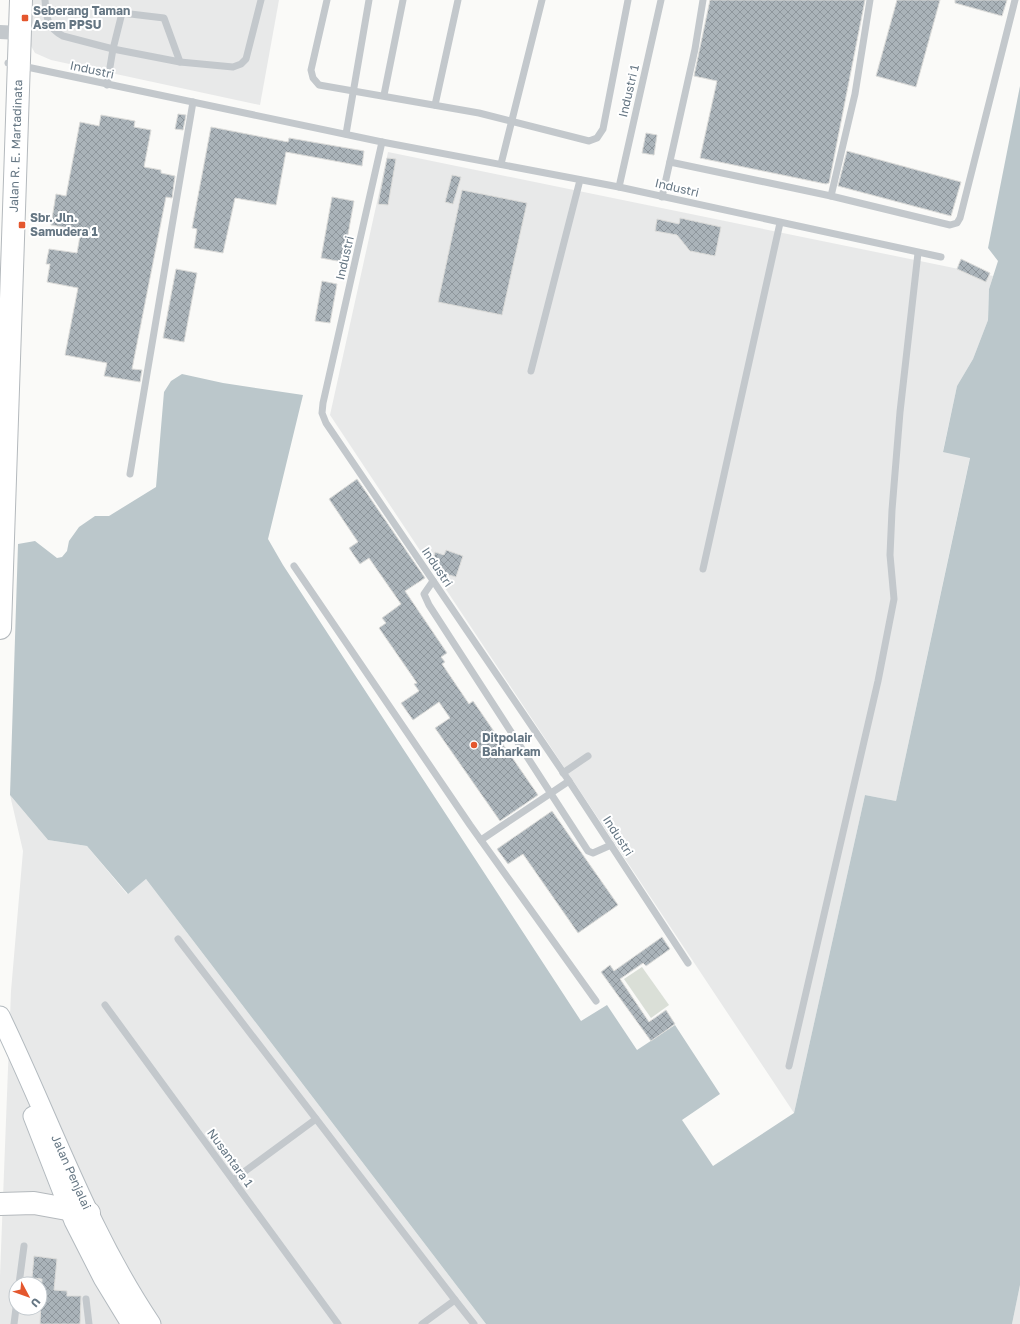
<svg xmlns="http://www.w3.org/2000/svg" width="1020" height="1324" viewBox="0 0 1020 1324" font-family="'Golos Text',sans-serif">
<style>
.built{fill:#e8e9e9;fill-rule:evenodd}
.garden{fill:#dadfd7}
.water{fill:#bbc7cb}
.building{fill:url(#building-cross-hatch);stroke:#dcdcda}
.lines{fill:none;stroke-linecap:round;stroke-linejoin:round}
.secondary-casing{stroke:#b3babf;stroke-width:21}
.highway-casing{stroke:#b4b9bd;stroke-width:24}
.lane{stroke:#c3c8cc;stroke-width:7}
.street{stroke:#c3c8cc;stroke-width:14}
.secondary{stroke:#fff;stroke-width:19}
.highway{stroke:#fff;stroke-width:22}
.poi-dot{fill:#e4572e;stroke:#fff;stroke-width:1.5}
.labels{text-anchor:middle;stroke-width:4;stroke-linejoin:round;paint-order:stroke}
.poi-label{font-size:12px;font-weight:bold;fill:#657683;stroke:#fff;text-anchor:start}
.street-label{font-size:12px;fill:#657683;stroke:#fff}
</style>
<defs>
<pattern id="building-cross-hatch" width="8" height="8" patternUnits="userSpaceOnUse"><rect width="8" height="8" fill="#aab3b9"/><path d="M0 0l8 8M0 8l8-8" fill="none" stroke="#8e969c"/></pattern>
</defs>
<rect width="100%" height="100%" fill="#fafaf8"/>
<g class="built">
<path d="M29,0H279L260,105L51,60L35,53L27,39Z"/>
<path d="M388,152L993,276L989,289L988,320L973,359L957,386L943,451L970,457L896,801L865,795L794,1113L330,415Z"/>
<path d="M10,795L48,840L87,846L127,894L146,879L486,1324H0V1276L11,991L23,851ZM16,1284H40V1308H16Z"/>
<path d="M1020,1285V1324H1012Z"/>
</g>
<path class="garden" d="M642,967L669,1005L651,1018L624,979Z"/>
<path class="water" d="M1020,86V1285L1012,1324H486L146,879L128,894L87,846L48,840L10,795L18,544L35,541L57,558L62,557L67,551L69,541L79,527L95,516H109L156,487L164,392L171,381L182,374L223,383L303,395L268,539L283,565L581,1021L607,1005L637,1050L675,1025L720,1094L682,1120L713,1166L794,1113L865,795L896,801L970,458L943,452L957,386L973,359L988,320L989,289L998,261L988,248Z"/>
<g class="building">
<path d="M710,0H865L829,183L826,184L700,158L717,81L694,76Z"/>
<path d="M897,0H940L916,87L876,76Z"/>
<path d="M955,0H1007L1002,16L955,3Z"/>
<path d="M178,114L186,115L183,130L175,129Z"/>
<path d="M101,115L135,121L134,127L151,130L144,167L161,170V173L175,176L172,198L166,197L132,369L142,370L140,382L104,376L107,363L65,355L78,288L47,282L50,264H46L49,249L77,253L81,230L51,225L56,194L66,196L80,122L99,126Z"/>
<path d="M211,127L288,142L289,138L364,151L362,166L286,152L276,205L235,198L223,253L194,248L197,229L192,228Z"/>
<path d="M646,133L657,135L654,155L642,153Z"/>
<path d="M847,151L961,182L951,216L838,186Z"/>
<path d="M387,158L396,159L388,205L378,204Z"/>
<path d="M452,175L461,177L453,204L445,202Z"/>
<path d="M462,190L527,203L502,315L438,302Z"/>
<path d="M332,197L354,201L343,262L321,258Z"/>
<path d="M680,218L721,227L715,256L690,251L677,235L655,231L657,219L679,224Z"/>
<path d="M961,259L990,273L986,282L957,269Z"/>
<path d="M176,269L197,273L184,342L163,338Z"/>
<path d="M322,281L337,284L330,323L315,321Z"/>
<path d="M357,479L425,578L405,591L447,653L441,657L445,662L442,664L469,704L473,701L538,795L500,821L435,728L450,718L439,702L413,720L401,703L419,691L414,684L417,683L379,628L386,623L382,618L401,604L369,558L360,564L349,548L358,542L329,499Z"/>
<path d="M446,550L463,556L456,577L432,570L431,568L435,552L444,555Z"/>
<path d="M552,811L618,905L578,933L523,854L508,864L497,849Z"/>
<path d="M662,937L670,949L646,966L643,963L620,979L649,1022L666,1010L675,1024L651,1041L601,972L610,965L614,971Z"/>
<path d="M34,1256L57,1259L54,1290L67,1291V1296H81L80,1324H40L42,1279L32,1278Z"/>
</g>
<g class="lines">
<defs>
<g id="secondary">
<path d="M0,1016C50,1119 87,1229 151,1324"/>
<path d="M33,1116L74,1221L103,1278L131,1324"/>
</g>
<g id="highway">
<path d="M0,628L21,0"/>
<path d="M0,1204L34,1203L89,1213"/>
</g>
</defs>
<use href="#secondary" class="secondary-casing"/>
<use href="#highway" class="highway-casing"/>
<g class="lane">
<path d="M45,0C46,16 47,28 63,36L113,49L122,13L164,18L180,62"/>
<path d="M327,0L311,70L313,78L319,85L479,113L589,141L597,138L603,129L628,0"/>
<path d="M8,63L382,142L619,187L941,257"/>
<path d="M107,85L113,49L180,62L233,67L241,64L246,59L261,0"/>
<path d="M384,95L403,0"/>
<path d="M435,105L458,0"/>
<path d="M346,134L369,0"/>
<path d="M382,142L323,403L322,413L326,423L569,781L688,963"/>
<path d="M670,162L831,196L950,225L957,223L960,218L1015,0"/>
<path d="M501,164L542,0"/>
<path d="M619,187L661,0"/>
<path d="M831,196L855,94L870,0"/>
<path d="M662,197L695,49L703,0"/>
<path d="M531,371L580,180"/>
<path d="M130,474L193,102"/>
<path d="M294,566L470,825L596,1001"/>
<path d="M703,569L780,223"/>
<path d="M433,581L424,594L429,605L588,851L593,853L611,845"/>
<path d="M563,773L588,756"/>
<path d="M481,840L569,781"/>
<path d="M178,939L455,1300"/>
<path d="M105,1005L338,1324"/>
<path d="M789,1066L878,681L894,599L890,555L892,510L900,412L918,253"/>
<path d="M233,1180L316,1119"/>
<path d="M19,1284L24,1246"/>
<path d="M86,1299L89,1324"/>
<path d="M14,1324L16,1308"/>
<path d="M422,1324L455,1300L474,1324"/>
</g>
<path class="street" d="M0,32L20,33"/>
<use href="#secondary" class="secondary"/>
<use href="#highway" class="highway"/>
</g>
<g class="poi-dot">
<rect x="21" y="14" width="8" height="8" rx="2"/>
<rect x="18" y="221" width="8" height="8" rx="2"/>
<circle cx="474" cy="745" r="4"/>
</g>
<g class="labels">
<g class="poi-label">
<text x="33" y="15">Seberang Taman<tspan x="33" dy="14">Asem PPSU</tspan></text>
<text x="30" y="222">Sbr. Jln.<tspan x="30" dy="14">Samudera 1</tspan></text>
<text x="482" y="742">Ditpolair<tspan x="482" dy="14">Baharkam</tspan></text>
</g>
<g class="street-label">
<text transform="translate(92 70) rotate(12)" y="4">Industri</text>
<text transform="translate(629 91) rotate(-77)" y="4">Industri 1</text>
<text transform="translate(16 146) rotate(-88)" y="4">Jalan R. E. Martadinata</text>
<text transform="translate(677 188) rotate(13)" y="4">Industri</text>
<text transform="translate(345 258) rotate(-77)" y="4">Industri</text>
<text transform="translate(437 567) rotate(56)" y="4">Industri</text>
<text transform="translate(618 836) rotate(57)" y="4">Industri</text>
<text transform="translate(230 1158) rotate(54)" y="4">Nusantara 1</text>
<text transform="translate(71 1172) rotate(66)" y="4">Jalan Penjalai</text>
</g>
</g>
<g transform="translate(28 1296) rotate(131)"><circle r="19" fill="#ffffff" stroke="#c1c8cd"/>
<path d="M0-3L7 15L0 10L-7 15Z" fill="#e4572e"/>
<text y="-6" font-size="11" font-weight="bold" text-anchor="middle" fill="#657683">U</text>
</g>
</svg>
